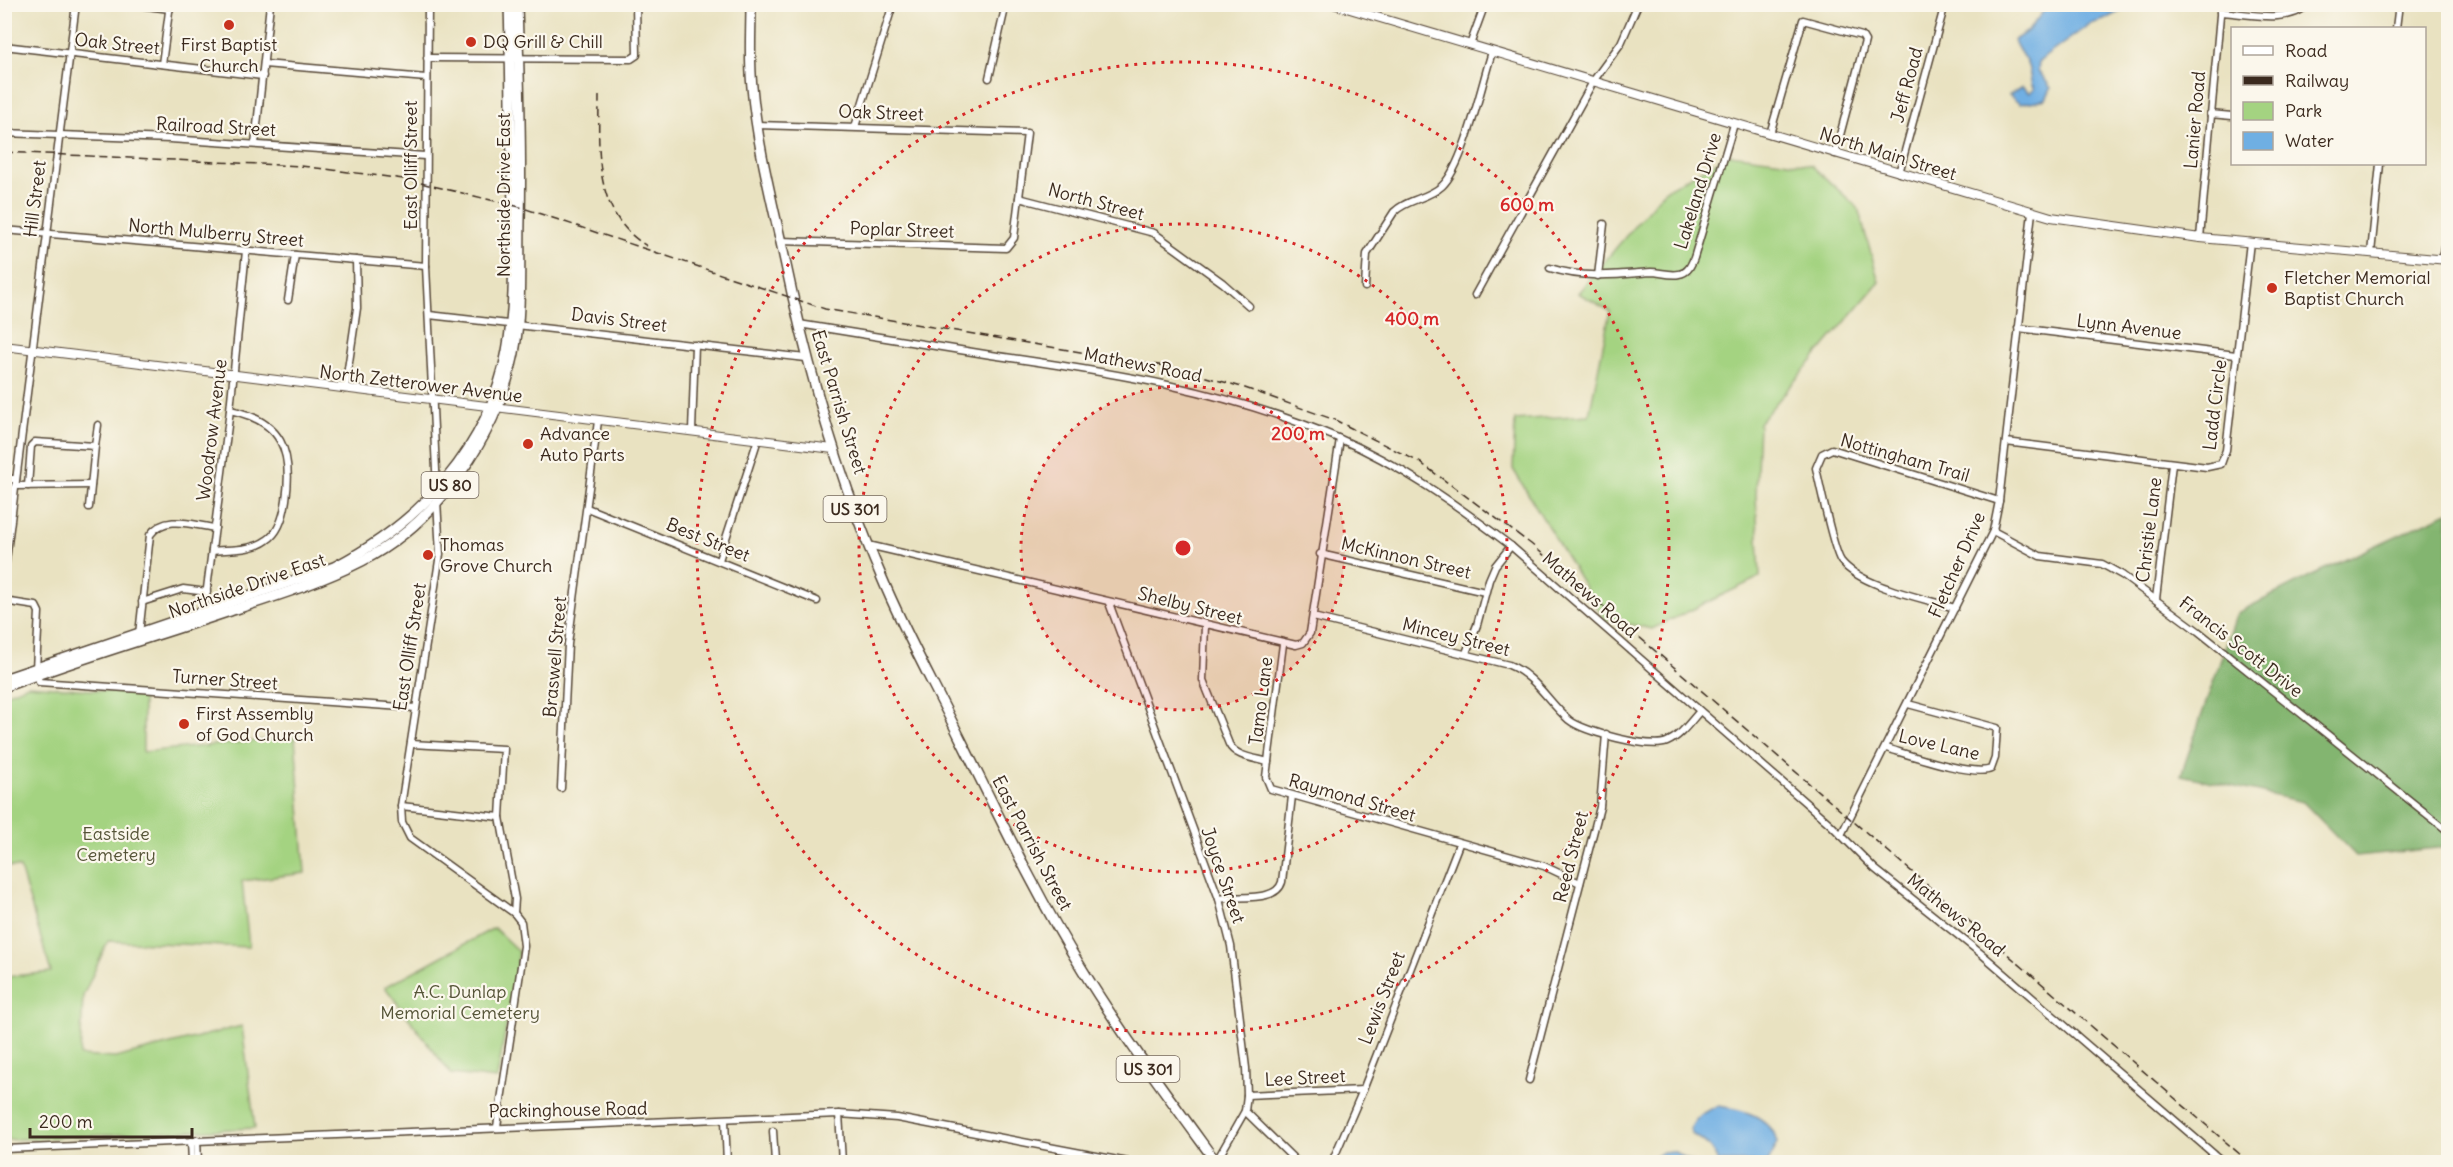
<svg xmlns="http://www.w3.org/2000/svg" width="2453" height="1167" viewBox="0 0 2453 1167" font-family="Delius,sans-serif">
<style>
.green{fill:#a4d381;stroke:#707e50;stroke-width:1.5}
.forest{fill:#83b56f;stroke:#5f7046;stroke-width:1.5}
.water{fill:#6fafe3;stroke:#556c80;stroke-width:1.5}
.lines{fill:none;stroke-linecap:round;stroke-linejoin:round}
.minor-casing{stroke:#554636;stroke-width:9}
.tertiary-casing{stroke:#554636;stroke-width:10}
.primary-casing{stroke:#554636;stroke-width:12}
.minor{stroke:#fff;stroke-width:6}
.tertiary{stroke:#fff;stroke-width:8}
.primary{stroke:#fff;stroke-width:9}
.rail{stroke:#3b2a1e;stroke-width:1.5;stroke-dasharray:9 4.5;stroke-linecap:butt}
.ring{fill:none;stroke:#d62828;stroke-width:3;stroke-dasharray:3 6}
.poi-dot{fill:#c8321e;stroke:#fbf7ec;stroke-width:2}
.labels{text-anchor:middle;stroke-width:4.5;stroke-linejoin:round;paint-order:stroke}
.shield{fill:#fbf7ec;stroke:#75685c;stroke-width:1.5}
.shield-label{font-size:16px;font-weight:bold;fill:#3b2a1e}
.poi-label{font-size:18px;fill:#3b2a1e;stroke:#fbf7ec;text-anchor:start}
.street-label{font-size:18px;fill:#3b2a1e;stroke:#fbf7ec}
.park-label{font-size:18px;fill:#555437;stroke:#fbf7ec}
.centre{fill:#d62828;stroke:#fbf7ec;stroke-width:3}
.ring-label{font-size:18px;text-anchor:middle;font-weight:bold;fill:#d62828;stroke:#fbf7ec;stroke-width:4.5;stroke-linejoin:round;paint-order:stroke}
</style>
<rect width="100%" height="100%" fill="#fbf7ec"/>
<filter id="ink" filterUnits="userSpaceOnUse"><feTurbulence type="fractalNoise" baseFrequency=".0167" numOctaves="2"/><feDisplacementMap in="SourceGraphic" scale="12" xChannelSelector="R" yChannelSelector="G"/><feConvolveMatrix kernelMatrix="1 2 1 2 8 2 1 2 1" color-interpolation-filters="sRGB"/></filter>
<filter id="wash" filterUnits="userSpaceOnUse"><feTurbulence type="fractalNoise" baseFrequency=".008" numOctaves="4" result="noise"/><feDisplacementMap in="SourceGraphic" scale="24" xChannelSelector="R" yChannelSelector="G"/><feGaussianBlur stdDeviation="1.35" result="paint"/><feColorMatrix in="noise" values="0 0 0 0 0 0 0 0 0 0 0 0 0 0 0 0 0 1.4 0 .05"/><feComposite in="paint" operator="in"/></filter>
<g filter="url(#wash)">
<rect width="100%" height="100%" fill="#e9e2c1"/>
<g class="green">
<path d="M1730,154L1811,165L1858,208L1879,282L1759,423L1756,496L1760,577L1652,629L1604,619L1513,469L1515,420L1589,415L1610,311L1578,293L1664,191Z"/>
<path d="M28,685L143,694V752L295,737L305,873L242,881L249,947L108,941L83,996L80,1056L115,1058L242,1026L255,1128L5,1140V977L51,972L20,868L5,866V694Z"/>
<path d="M494,928L519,952L497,1079L451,1074L385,987Z"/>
</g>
<path class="forest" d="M2448,512V847L2356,856L2303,802L2181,775L2237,613L2312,575Z"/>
<g class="water">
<path d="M2049,4L2131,5L2104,20L2090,24L2046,56L2039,62L2038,70L2051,88L2046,99L2020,104L2009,95L2022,87L2029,93L2034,89C2029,81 2031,74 2028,66C2025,57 2017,50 2014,40L2028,31Z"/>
<path d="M1718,1106C1742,1109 1771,1116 1778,1143L1768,1162H1718C1714,1151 1705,1140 1693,1135L1690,1129C1697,1116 1704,1111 1718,1106Z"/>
<path d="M1673,1151L1692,1162H1648L1663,1152Z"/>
</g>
</g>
<g filter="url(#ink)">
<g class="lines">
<defs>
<g id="minor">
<path d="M131,4L170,9"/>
<path d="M428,4L426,266L437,490"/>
<path d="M2220,12C2245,13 2289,25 2308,4"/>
<path d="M2396,28L2399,4"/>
<path d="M1470,45L1485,4"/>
<path d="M4,46L263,76"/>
<path d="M427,58L631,59L637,55L636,4"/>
<path d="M162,64L170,4"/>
<path d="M264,64L426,78"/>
<path d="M989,78L1006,4"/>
<path d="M2210,114L2232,116"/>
<path d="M757,125L1027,133L1014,238L1006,248L780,241"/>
<path d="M855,127L893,4"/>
<path d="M4,133L170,139L425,156"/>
<path d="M1770,134L1803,20L1862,36L1865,41L1835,154"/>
<path d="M255,144L270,4"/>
<path d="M1899,173L1945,4"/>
<path d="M1019,198L1154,233L1223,283L1249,306"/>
<path d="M4,230L426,266"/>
<path d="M2200,238L2221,4"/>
<path d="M2371,253L2380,164"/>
<path d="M2442,259L2448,224"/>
<path d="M1550,268C1585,279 1616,275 1651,272C1660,272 1670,276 1679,274C1688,273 1691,265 1694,258L1734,124"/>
<path d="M1598,276L1604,224"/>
<path d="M1365,287L1367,254L1394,212C1407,199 1428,199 1442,186C1464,166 1482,83 1492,52"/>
<path d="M1475,295L1594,80L1621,43L1638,4"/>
<path d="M288,300L295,255"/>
<path d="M429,315L806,358"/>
<path d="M799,324C863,334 927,345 991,355C1115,373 1222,389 1338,438C1401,465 1457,505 1511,546L1830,824L1875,869L1984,956L2223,1162"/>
<path d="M2018,328L2236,355"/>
<path d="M345,389L357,308L356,260"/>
<path d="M692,431L695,345"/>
<path d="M2006,442L2207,467L2221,464L2226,450L2250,242"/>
<path d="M95,446L98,425"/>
<path d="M4,479H16"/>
<path d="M15,486L91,485"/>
<path d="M28,486L31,446L35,442L95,446L89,507"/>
<path d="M437,500L440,554L401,806L402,822L410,838L514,913L521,922L524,946L497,1127"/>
<path d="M587,508L817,601"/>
<path d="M1993,531L2040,556L2102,564L2122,575L2198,631L2448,831"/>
<path d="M868,545L1296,645L1303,643L1310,633L1340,439"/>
<path d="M212,551C230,549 252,551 267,540C280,532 284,514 286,500C293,451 282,421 230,410"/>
<path d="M1320,554L1485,592"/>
<path d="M719,560L758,439"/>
<path d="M4,576L76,4"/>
<path d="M2156,599L2172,464"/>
<path d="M4,601L36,606L39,612L36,669L39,682L416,708"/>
<path d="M142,602L183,589L207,592"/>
<path d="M1109,603L1219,899L1231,946L1246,1068L1247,1095L1245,1111L1216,1162"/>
<path d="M1955,608C1924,598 1861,587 1841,561C1833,550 1820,485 1816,468L1822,454L1832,449L1999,501"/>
<path d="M204,612L230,410L246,251"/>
<path d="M1313,617L1509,665C1536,676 1548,702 1569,720C1584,732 1650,749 1667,742C1681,736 1690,722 1700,711"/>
<path d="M1205,625L1203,680L1229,744C1235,757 1255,758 1268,762"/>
<path d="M139,634L150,535C165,514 192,525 215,528"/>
<path d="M1283,644L1266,777L1271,789L1544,866L1580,883"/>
<path d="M1466,653L1477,625L1489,580L1495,566L1511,546"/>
<path d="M411,744L504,749L500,817L515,899L514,913"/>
<path d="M1886,748C1907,754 1973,777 1991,769L1995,758L1997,728L1908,704"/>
<path d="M561,788L568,644L598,421"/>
<path d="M401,806L500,817"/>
<path d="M1841,835L1993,531L1999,501L2032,212"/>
<path d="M1219,899C1238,895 1276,903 1282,882L1292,796"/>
<path d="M1529,1080L1600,807L1606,734"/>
<path d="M1247,1095L1363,1090"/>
<path d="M1245,1111L1297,1162"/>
<path d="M839,1114L842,1162"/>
<path d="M725,1120L727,1162"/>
<path d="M773,1131L775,1162"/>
<path d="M197,1140L198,1162"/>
<path d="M191,1141L192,1162"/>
<path d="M4,1149L839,1114L897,1118L1128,1162"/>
<path d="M1332,1162L1363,1090L1459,844"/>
</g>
<g id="tertiary">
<path d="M1333,4L2051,217L2200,238L2448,260"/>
<path d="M4,346L833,449"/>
</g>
<g id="primary">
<path d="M751,4C751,32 749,60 752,87C757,144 772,201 784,256C807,366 837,475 882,578C905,633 934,685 960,738C999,816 1036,895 1082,969C1123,1036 1170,1099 1216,1162"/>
<path d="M4,679L334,567C420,523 489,449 507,351C516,303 513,254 513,205C511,138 511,71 509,4"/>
<path d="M4,687C77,659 153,637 227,612C273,597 319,583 362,561C438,522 497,436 514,353C522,309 519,264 520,219C522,148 519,76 517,4"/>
</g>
</defs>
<use href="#minor" class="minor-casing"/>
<use href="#tertiary" class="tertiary-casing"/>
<use href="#primary" class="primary-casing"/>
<use href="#minor" class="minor"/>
<use href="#tertiary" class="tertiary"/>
<use href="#primary" class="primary"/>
<g class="rail">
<path d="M599,95C599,150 592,213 647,246"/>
<path d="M4,152L301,166L404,179L520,207L825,309L1170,367L1242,387L1335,420L1421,463L1531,544L2249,1162"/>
</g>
</g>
</g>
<circle cx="1183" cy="548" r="162" fill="#d62828" fill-opacity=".12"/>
<g class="ring">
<circle cx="1183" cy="548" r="162"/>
<circle cx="1183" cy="548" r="324"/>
<circle cx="1183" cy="548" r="486"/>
</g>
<g class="poi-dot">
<circle cx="229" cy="25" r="6"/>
<circle cx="471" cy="42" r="6"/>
<circle cx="2272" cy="288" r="6"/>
<circle cx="528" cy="444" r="6"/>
<circle cx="428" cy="555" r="6"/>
<circle cx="184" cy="724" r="6"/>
</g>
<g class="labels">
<g class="shield">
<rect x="421.5" y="472" width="57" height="26" rx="4.5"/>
<rect x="823.5" y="496" width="63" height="26" rx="4.5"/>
<rect x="1116.5" y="1056" width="63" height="26" rx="4.5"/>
</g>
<g class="shield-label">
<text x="450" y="491">US 80</text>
<text x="855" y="515">US 301</text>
<text x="1148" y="1075">US 301</text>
</g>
<g class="poi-label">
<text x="483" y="48">DQ Grill &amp; Chill</text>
<text x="229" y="51" text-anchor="middle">First Baptist<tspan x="229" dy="21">Church</tspan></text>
<text x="2284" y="284">Fletcher Memorial<tspan x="2284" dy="21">Baptist Church</tspan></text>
<text x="540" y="440">Advance<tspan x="540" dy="21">Auto Parts</tspan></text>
<text x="440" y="551">Thomas<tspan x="440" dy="21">Grove Church</tspan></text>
<text x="196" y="720">First Assembly<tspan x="196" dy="21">of God Church</tspan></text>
</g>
<g class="street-label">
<text transform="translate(117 44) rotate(6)" y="6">Oak Street</text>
<text transform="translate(1907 85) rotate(-75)" y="6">Jeff Road</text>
<text transform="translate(881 113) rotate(2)" y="6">Oak Street</text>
<text transform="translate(2195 120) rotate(-85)" y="6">Lanier Road</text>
<text transform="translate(216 127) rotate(3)" y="6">Railroad Street</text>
<text transform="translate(1888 154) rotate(17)" y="6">North Main Street</text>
<text transform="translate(411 165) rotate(-90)" y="6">East Olliff Street</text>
<text transform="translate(1698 191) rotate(-73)" y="6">Lakeland Drive</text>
<text transform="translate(504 195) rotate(-90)" y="6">Northside Drive East</text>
<text transform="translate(35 199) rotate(-83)" y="6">Hill Street</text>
<text transform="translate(1096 202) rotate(15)" y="6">North Street</text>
<text transform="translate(902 230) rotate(2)" y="6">Poplar Street</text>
<text transform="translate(216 233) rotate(5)" y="6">North Mulberry Street</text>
<text transform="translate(619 320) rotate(7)" y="6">Davis Street</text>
<text transform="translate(2129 327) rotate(7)" y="6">Lynn Avenue</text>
<text transform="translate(1143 365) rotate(11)" y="6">Mathews Road</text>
<text transform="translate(421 384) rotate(7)" y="6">North Zetterower Avenue</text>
<text transform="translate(839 402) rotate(73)" y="6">East Parrish Street</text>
<text transform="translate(2215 405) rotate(-83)" y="6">Ladd Circle</text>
<text transform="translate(212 430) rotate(-83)" y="6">Woodrow Avenue</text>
<text transform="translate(1905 458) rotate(16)" y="6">Nottingham Trail</text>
<text transform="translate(2149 530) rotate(-83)" y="6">Christie Lane</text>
<text transform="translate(708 540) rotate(22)" y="6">Best Street</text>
<text transform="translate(1406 558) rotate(13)" y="6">McKinnon Street</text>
<text transform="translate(1957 565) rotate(-66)" y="6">Fletcher Drive</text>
<text transform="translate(247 586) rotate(-19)" y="6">Northside Drive East</text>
<text transform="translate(1590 595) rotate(41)" y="6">Mathews Road</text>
<text transform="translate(1190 606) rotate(14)" y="6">Shelby Street</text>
<text transform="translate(1456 637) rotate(14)" y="6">Mincey Street</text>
<text transform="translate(410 647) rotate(-81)" y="6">East Olliff Street</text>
<text transform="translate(2241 647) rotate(38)" y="6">Francis Scott Drive</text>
<text transform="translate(555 657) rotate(-85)" y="6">Braswell Street</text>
<text transform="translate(225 680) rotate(4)" y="6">Turner Street</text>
<text transform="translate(1261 701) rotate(-83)" y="6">Tamo Lane</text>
<text transform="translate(1939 745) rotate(13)" y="6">Love Lane</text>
<text transform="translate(1352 798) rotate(16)" y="6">Raymond Street</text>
<text transform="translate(1032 843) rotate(62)" y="6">East Parrish Street</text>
<text transform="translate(1571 857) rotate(-76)" y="6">Reed Street</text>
<text transform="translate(1223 875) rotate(71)" y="6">Joyce Street</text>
<text transform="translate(1956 915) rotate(39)" y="6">Mathews Road</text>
<text transform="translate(1382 998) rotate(-69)" y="6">Lewis Street</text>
<text transform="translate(1305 1078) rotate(-3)" y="6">Lee Street</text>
<text transform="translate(568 1110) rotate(-1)" y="6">Packinghouse Road</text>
</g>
<g class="park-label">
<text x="116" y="840">Eastside<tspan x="116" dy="21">Cemetery</tspan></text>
<text x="460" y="998">A.C. Dunlap<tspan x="460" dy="21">Memorial Cemetery</tspan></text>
</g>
</g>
<circle cx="1183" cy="548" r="9" class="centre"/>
<g class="ring-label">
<text x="1527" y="211">600 m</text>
<text x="1412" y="325">400 m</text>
<text x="1298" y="440">200 m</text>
</g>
<rect width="2453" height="1167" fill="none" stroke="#fbf7ec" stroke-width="24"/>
<rect x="2231" y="27" width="195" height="138" fill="#fbf7ec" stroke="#aea59a" stroke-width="1.5"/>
<rect x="2243" y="46" width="30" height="9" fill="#ffffff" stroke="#aea59a" stroke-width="1.5"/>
<text x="2285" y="57" font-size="18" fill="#3b2a1e">Road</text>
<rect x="2243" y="76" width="30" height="9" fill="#3b2a1e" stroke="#aea59a" stroke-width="1.5"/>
<text x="2285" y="87" font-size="18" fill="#3b2a1e">Railway</text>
<rect x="2243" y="102" width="30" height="18" fill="#a4d381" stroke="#aea59a" stroke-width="1.5"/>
<text x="2285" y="117" font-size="18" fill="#3b2a1e">Park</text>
<rect x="2243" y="132" width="30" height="18" fill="#6fafe3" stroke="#aea59a" stroke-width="1.5"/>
<text x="2285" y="147" font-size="18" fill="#3b2a1e">Water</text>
<path d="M30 1128v9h162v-9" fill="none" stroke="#3b2a1e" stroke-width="3"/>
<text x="39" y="1128" font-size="18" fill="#3b2a1e" stroke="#fbf7ec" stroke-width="4.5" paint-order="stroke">200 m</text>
</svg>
